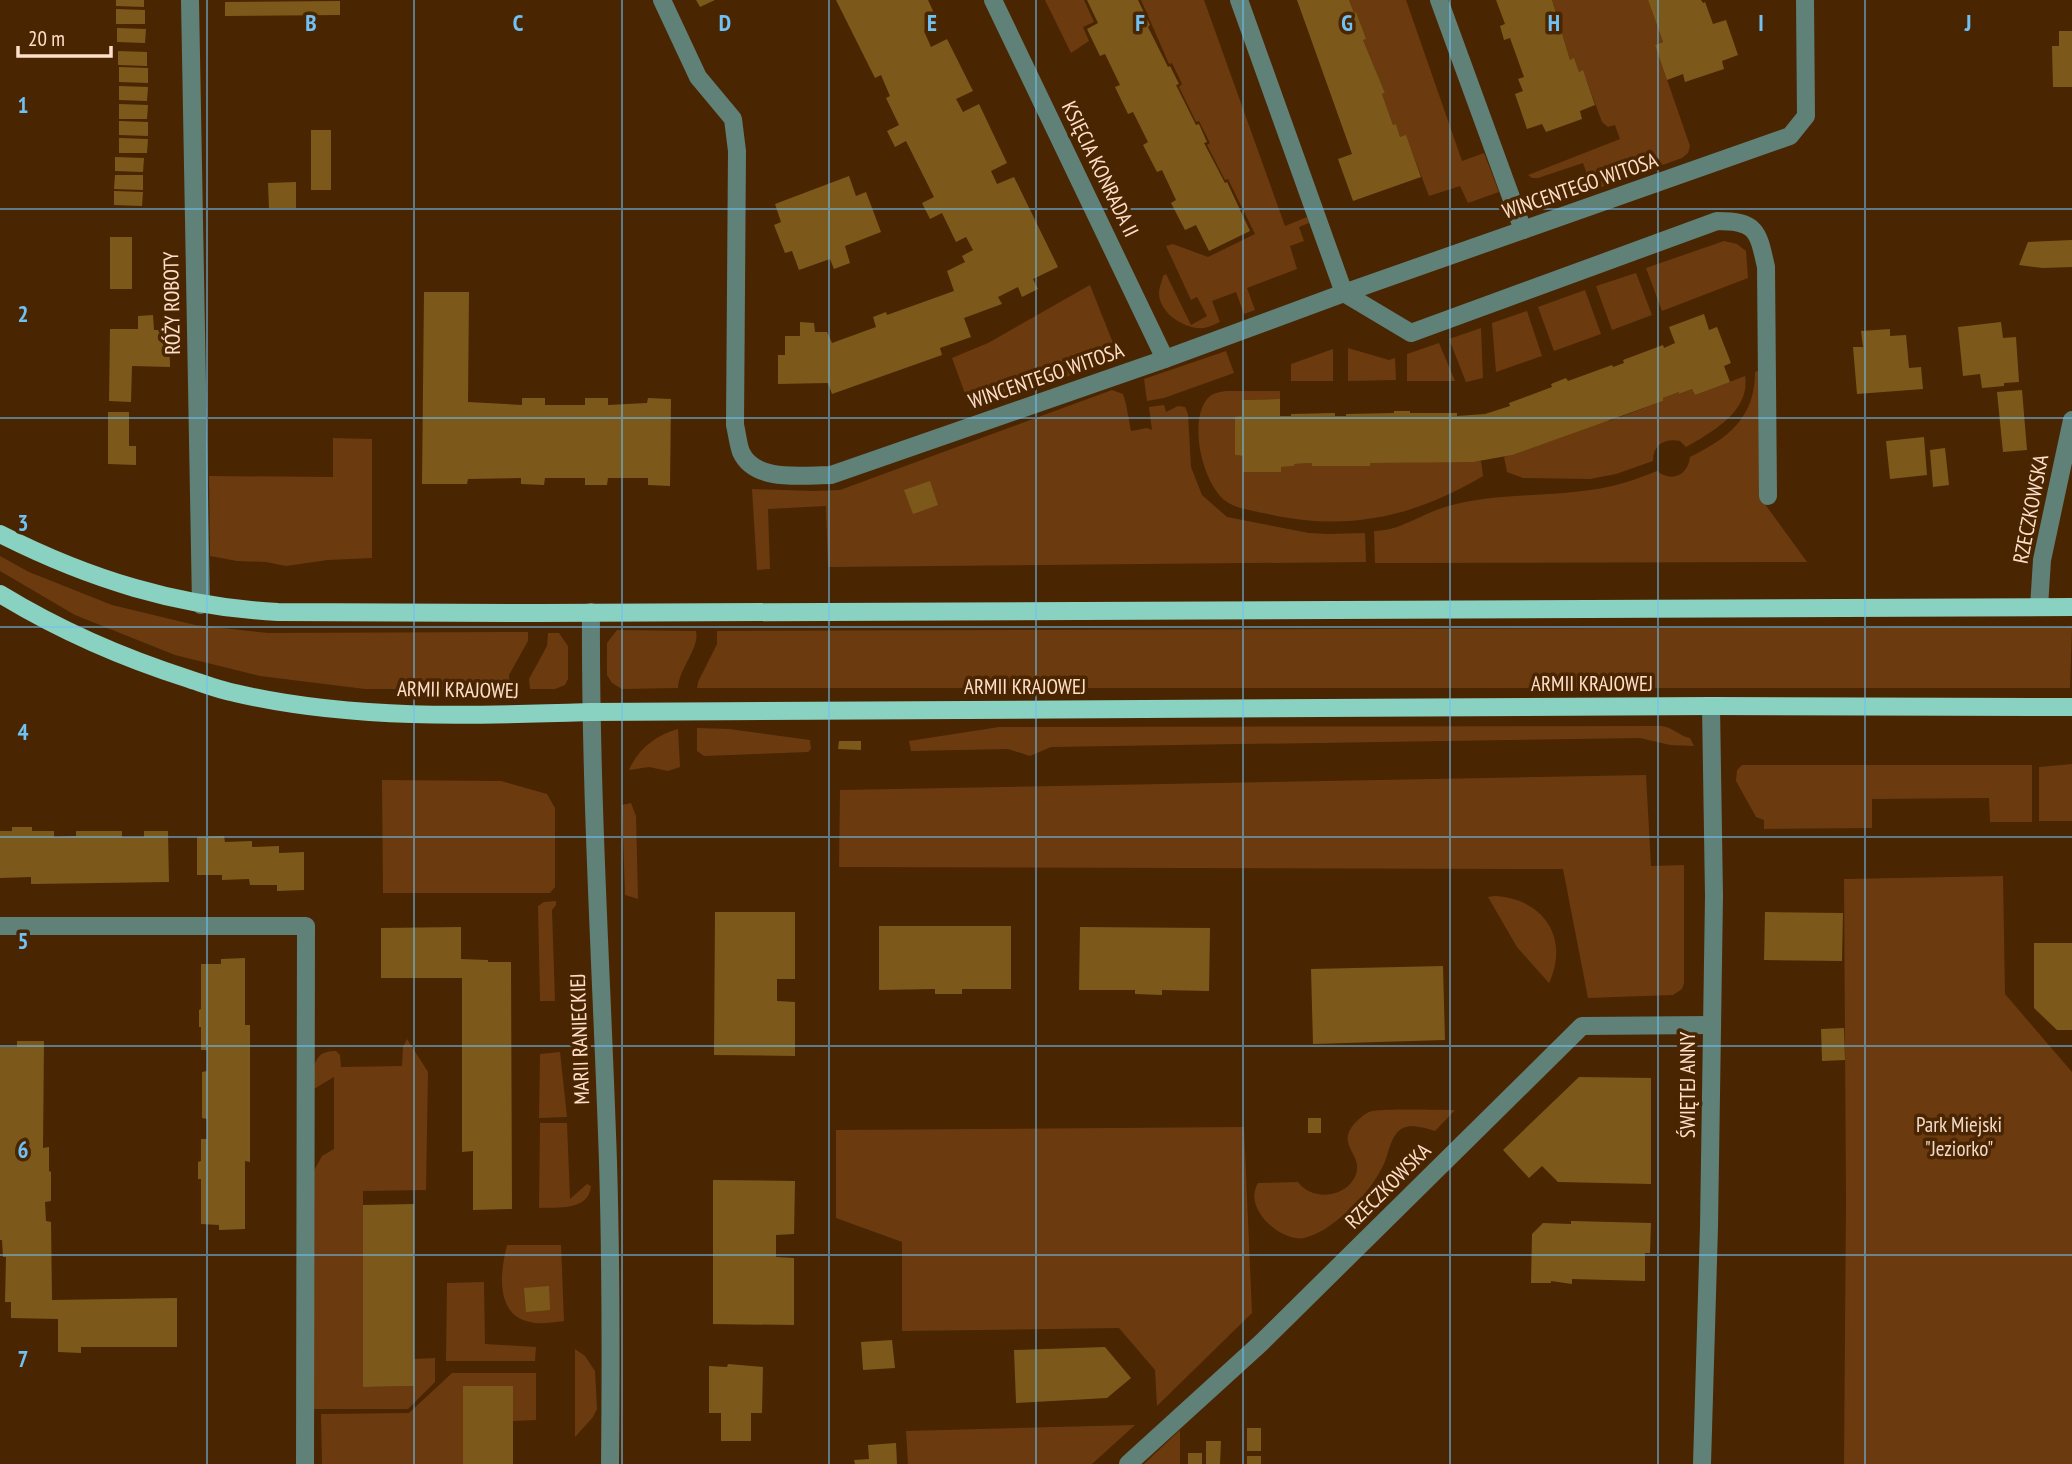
<svg xmlns="http://www.w3.org/2000/svg" width="2072" height="1464" viewBox="0 0 2072 1464" font-family="'PT Sans Narrow',sans-serif">
<style>
.green{fill:#6b3b0f}
.building{fill:#7c591a}
.lines{fill:none;stroke-linecap:round;stroke-linejoin:round}
.minor{stroke:#5f8178;stroke-width:18}
.major{stroke:#89d1c0;stroke-width:18}
.grid{fill:none;stroke:#70c1f4;stroke-width:2;stroke-opacity:0.55}
.labels{text-anchor:middle;stroke-width:7;stroke-linejoin:round;paint-order:stroke}
.street-label{font-size:21px;fill:#fedfc9;stroke:#4a2502}
.park-label{font-size:21px;fill:#f0d9c8;stroke:#4a2502}
.grid-label{font-size:23px;text-anchor:middle;font-weight:bold;fill:#70c1f4;stroke:#4a2502;stroke-width:7;stroke-linejoin:round;paint-order:stroke}
</style>
<rect width="100%" height="100%" fill="#4a2502"/>
<g class="green">
<path d="M1045,0H1084L1094,22L1083,27L1089,41L1071,53Z"/>
<path d="M1141,0H1204L1285,226L1307,217L1309,223L1299,227L1304,241L1290,246L1297,269L1247,288L1255,310L1244,314L1236,292L1212,301L1220,322C1215,324 1209,327 1204,328C1185,330 1159,313 1159,293C1159,288 1162,281 1163,276L1166,274L1191,325L1207,316L1197,297L1191,300L1166,246L1173,244L1208,257L1255,234L1228,179L1225,180L1207,145L1210,143L1199,121L1196,122L1179,87L1182,84L1172,63L1169,64Z"/>
<path d="M1349,0H1406L1462,161L1484,153L1499,192L1468,203L1460,186L1429,196L1406,136L1400,137L1396,124L1393,125L1382,94L1385,93L1363,40L1365,39L1356,12L1354,13Z"/>
<path d="M1552,0H1648L1663,42L1655,45L1690,146L1688,153L1682,158L1593,190L1583,163L1538,178H1532L1528,175L1620,139L1615,125L1608,127L1602,122L1583,71L1579,72L1574,59L1570,60Z"/>
<path d="M1724,241L1737,244L1746,251L1748,278L1662,311L1646,268Z"/>
<path d="M1636,273L1652,315L1612,330L1596,286Z"/>
<path d="M1090,285L1115,348L1111,356L1095,367L971,410L952,358L988,343Z"/>
<path d="M1585,290L1601,334L1554,351L1538,307Z"/>
<path d="M1527,311L1542,356L1496,372L1492,323Z"/>
<path d="M1481,328L1483,378L1466,382L1449,339Z"/>
<path d="M1439,343L1455,381H1407V354Z"/>
<path d="M1348,348L1389,360L1395,358L1396,380L1348,381Z"/>
<path d="M1333,349V381H1291V364Z"/>
<path d="M1226,351L1234,373L1164,398L1147,401L1144,379Z"/>
<path d="M1759,371L1762,500L1807,562L1375,563L1374,531C1400,531 1421,514 1445,507C1493,493 1542,497 1590,490C1614,487 1635,480 1657,471C1672,483 1688,475 1690,457C1728,438 1755,418 1755,372Z"/>
<path d="M1745,376C1751,411 1711,433 1686,447L1680,441C1665,438 1653,444 1653,461L1616,474L1590,479L1523,478L1507,472L1504,457L1608,420L1609,421L1663,401V398L1679,392V394L1692,389L1695,395Z"/>
<path d="M1112,390L1123,394L1126,404L1131,431L1147,428L1152,430L1149,407L1164,405L1166,412L1178,406L1185,407L1188,414L1191,467L1202,495L1227,517L1309,533L1329,534L1365,533L1366,562L828,567L826,506L768,509L770,569L757,570L752,489L813,491L840,490Z"/>
<path d="M1226,391H1280V399L1242,400V416L1235,418V455L1243,456V472H1280L1281,467L1294,466V464L1312,463V466H1370V463L1481,461L1483,476C1414,517 1347,532 1268,514C1255,511 1237,509 1227,502C1203,486 1188,423 1207,399C1212,393 1219,392 1226,391Z"/>
<path d="M333,438L372,439V558L328,560L286,566L266,562L237,561L210,556L209,476L333,477Z"/>
<path d="M0,556L29,572L112,605L195,625L268,633L528,632V641L509,675L510,689H365L260,676L175,655L75,615L0,571Z"/>
<path d="M2072,627L2070,688H697L698,682L717,644V631Z"/>
<path d="M617,630L696,631C700,648 679,668 678,688L622,689L612,683L607,675V643Z"/>
<path d="M548,633H559L568,646V679L565,685L555,689H530L529,679L547,646Z"/>
<path d="M1662,726C1674,728 1681,737 1690,738L1694,746L1670,745L1640,738L1051,747L1030,756L1008,749L911,751L909,741L999,727Z"/>
<path d="M697,728L729,729L810,740L811,749L808,752L704,756L697,751Z"/>
<path d="M678,729L680,767L668,771L649,767L629,770C638,749 656,735 678,729Z"/>
<path d="M2072,764V821H2039V767Z"/>
<path d="M1742,765H2032V822H1990L1989,798L1872,799V828L1764,829V820L1756,817L1736,781L1737,770Z"/>
<path d="M1646,775L1651,866L1684,865V983L1682,989L1673,995L1588,998L1563,869L839,867L840,790Z"/>
<path d="M382,780L501,781L547,794L555,808V887L550,893H383Z"/>
<path d="M631,803L636,816L638,899L625,895L622,805Z"/>
<path d="M2003,876L2005,994L2072,1072V1464H1844L1846,1202L1844,879Z"/>
<path d="M1494,896C1543,898 1570,938 1549,983L1517,947L1488,897Z"/>
<path d="M556,901V905L552,910L555,1001H540L538,906L544,902Z"/>
<path d="M407,1039L428,1072L426,1190L363,1191V1387L414,1386V1359L435,1358V1382L408,1409H312V1174L322,1156L334,1149V1077L312,1090C313,1072 311,1050 336,1051L340,1055L341,1067L402,1066L403,1047Z"/>
<path d="M560,1052L567,1117L539,1118L540,1054Z"/>
<path d="M1455,1110L1435,1131C1425,1128 1412,1124 1403,1128C1390,1134 1389,1155 1383,1166C1370,1192 1349,1213 1325,1229C1316,1234 1305,1240 1295,1238C1273,1234 1244,1206 1258,1183L1298,1182C1313,1203 1352,1197 1357,1170C1359,1157 1345,1147 1348,1135C1350,1126 1361,1116 1369,1112C1378,1108 1440,1110 1455,1110Z"/>
<path d="M540,1123H567L570,1199L587,1184L591,1186C589,1211 558,1207 539,1208Z"/>
<path d="M1244,1127L1252,1313L1157,1406L1155,1370L1119,1328L902,1331V1242L836,1218V1130Z"/>
<path d="M507,1245H561L564,1321C553,1322 540,1325 530,1322C495,1315 500,1272 507,1245Z"/>
<path d="M484,1282L485,1344L536,1347L535,1361H446L447,1283Z"/>
<path d="M575,1349L585,1356L595,1371L597,1409L593,1417L575,1437Z"/>
<path d="M452,1373H536V1420L513,1421V1386H463V1464H322L321,1414L409,1413Z"/>
<path d="M1135,1425L1092,1464H908L906,1431Z"/>
<path d="M1180,1430V1464H1144Z"/>
</g>
<g class="building">
<path d="M116,0H144V7L116,6Z"/>
<path d="M696,0H715L700,7Z"/>
<path d="M836,0H928L939,24L924,31L931,47L947,39L973,91L956,99L963,112L979,104L1007,163L991,171L997,184L1014,177L1058,267L1033,279L1038,289L1022,297L1018,287L998,297L1002,304L964,318L971,337L940,348L942,355L832,394L828,383L778,384V355H785V336H800V322L814,323L815,332H827L832,343L876,327L873,317L886,312L887,315L954,291L947,271L965,262L962,256L973,250L966,237L956,242L942,213L930,219L922,203L934,197L906,141L895,147L887,131L899,125L886,98L890,96L881,75L875,78Z"/>
<path d="M1087,0H1138L1150,25L1148,27L1168,67L1170,66L1179,84L1176,85L1196,125L1199,124L1207,142L1204,143L1225,183L1227,182L1250,231L1209,251L1196,225L1185,230L1171,203L1176,200L1162,170L1157,172L1143,145L1148,142L1133,112L1128,114L1115,87L1120,85L1105,54L1100,56L1087,29L1098,23Z"/>
<path d="M1297,0H1349L1354,13L1356,12L1366,39L1363,40L1385,93L1382,94L1393,125L1396,124L1400,137L1406,135L1421,177L1353,201L1338,159L1352,154Z"/>
<path d="M1496,0H1552L1570,60L1574,58L1579,72L1583,70L1595,105L1580,111L1582,119L1546,132L1542,124L1527,129L1515,94L1523,91L1518,79L1524,77L1510,38L1504,40L1500,26L1505,24Z"/>
<path d="M1648,0H1701L1703,3L1705,2L1713,24L1726,20L1738,55L1722,61L1724,69L1685,82L1683,74L1667,80L1655,45L1663,42Z"/>
<path d="M340,1V15L225,16V2Z"/>
<path d="M116,9L145,10V24H116Z"/>
<path d="M117,28L146,29L145,43L117,42Z"/>
<path d="M2059,31H2072V87H2053L2052,46H2059Z"/>
<path d="M118,51L147,52V66L118,65Z"/>
<path d="M119,67L148,68V83L119,82Z"/>
<path d="M119,86L148,87L147,101L119,100Z"/>
<path d="M119,104L148,105L147,119H119Z"/>
<path d="M119,121L148,122V136L119,135Z"/>
<rect x="311" y="130" width="20" height="60"/>
<path d="M119,138L148,139L147,153H119Z"/>
<path d="M115,157L144,158L143,172L115,171Z"/>
<path d="M115,175H143V190L114,189Z"/>
<path d="M849,176L856,196L866,192L881,232L845,246L850,263L834,269L830,259L799,270L792,251L785,253L774,225L781,222L775,204Z"/>
<path d="M296,182V208H269L268,183Z"/>
<path d="M114,191L143,192L142,206L114,205Z"/>
<rect x="110" y="237" width="22" height="52"/>
<path d="M2072,240V267L2043,268L2019,265L2028,242Z"/>
<path d="M424,292H469L468,402L522,405V398H545V405H585V398H608V405L647,403L648,398L671,399L670,486L648,485V478H608L607,485H585V478H545L544,485L521,484V478L468,479L467,484H422Z"/>
<path d="M1704,314L1709,330L1717,327L1731,363L1724,366L1730,382L1695,395L1692,389L1679,394V392L1663,398V401L1512,455L1473,462L1370,463V466H1312V463L1294,464V466L1281,467V472H1243V456L1235,455V417L1242,416V400L1280,399V416H1291V414L1335,413V416H1346V414L1394,413V411H1410V413H1457V416L1485,414L1510,406L1509,403L1552,387L1551,384L1566,378L1568,381L1612,365L1613,367L1624,363L1623,360L1663,345L1664,348L1675,343L1669,327Z"/>
<path d="M153,315L154,330H169L170,367L132,366L131,402L109,401L110,329H138V316Z"/>
<path d="M2001,322L2003,338L2016,337L2019,382L2004,383V386L1982,388L1980,374L1963,376L1958,327Z"/>
<path d="M1890,329V336L1906,335L1909,368L1921,367L1923,389L1857,394L1853,347H1863L1861,331Z"/>
<path d="M2022,390L2027,450L2003,452L1997,392Z"/>
<path d="M108,412H129V446H136V465L108,464Z"/>
<path d="M1924,437L1927,475L1890,479L1886,441Z"/>
<path d="M1945,448L1949,485L1933,487L1930,450Z"/>
<path d="M930,481L938,505L913,514L904,490Z"/>
<path d="M839,741H861V750L838,749Z"/>
<path d="M12,827H32V831H54V837L76,836V831H122V837H144V831H168L169,882L31,884V877L0,878V831H12Z"/>
<path d="M224,836L225,842L252,841V847L279,846V853L304,852V890L277,891V885H250L249,879L222,880V875H197V837Z"/>
<path d="M715,912H795V979H777V1001L795,1002V1056L714,1055Z"/>
<path d="M1765,912L1843,913L1842,961L1764,960Z"/>
<path d="M879,926H1011V989H962V994H935V989L879,990Z"/>
<path d="M461,927V959L488,960V962H511L512,1209L473,1210V1151L462,1152V978H381V928Z"/>
<path d="M1080,927L1210,928L1209,991L1162,990V995L1135,994V990H1079Z"/>
<path d="M2034,943H2072V1030H2057L2034,1008Z"/>
<path d="M245,958V1025H250V1162L245,1161V1229L219,1230V1225L201,1224V1179H198V1162L201,1161V1139H207V1119L202,1118V1072L207,1071V1050H201V1027H199V1010L201,1009V964H221V959Z"/>
<path d="M1443,966L1445,1040L1313,1044L1311,969Z"/>
<path d="M1844,1028L1845,1060L1822,1061L1821,1029Z"/>
<path d="M17,1041H44L43,1148L49,1147V1171L51,1172V1201L45,1202L46,1221L51,1222L52,1300L177,1298V1347H81V1353L58,1352V1319L11,1318V1302H5L6,1257H3L2,1240H0V1047H17Z"/>
<path d="M1579,1077L1651,1078V1184L1558,1182L1542,1166L1529,1178L1503,1150Z"/>
<rect x="1308" y="1118" width="13" height="15"/>
<path d="M713,1180L795,1181L794,1234L776,1235V1257L794,1258V1325L713,1324Z"/>
<path d="M414,1204V1386L363,1387V1205Z"/>
<path d="M1571,1221L1651,1223L1650,1253H1645V1281L1572,1279V1284L1551,1281V1283H1531L1532,1234L1543,1223L1571,1224Z"/>
<path d="M549,1286L550,1310L526,1312L524,1288Z"/>
<path d="M892,1340L895,1368L863,1370L861,1342Z"/>
<path d="M1105,1347L1131,1378L1107,1398L1016,1403L1014,1350Z"/>
<path d="M728,1364L763,1367L762,1413H751V1441H721V1413H709V1366L727,1367Z"/>
<rect x="463" y="1386" width="50" height="78"/>
<rect x="1247" y="1428" width="14" height="23"/>
<path d="M1206,1441H1221L1220,1464H1206Z"/>
<path d="M896,1443L897,1464H855L854,1460L869,1459L868,1445Z"/>
<rect x="1188" y="1453" width="14" height="11"/>
<rect x="1247" y="1456" width="14" height="8"/>
</g>
<g class="lines">
<g class="minor">
<path d="M190,0L201,605"/>
<path d="M662,0L698,77L733,119L737,151L735,425C737,433 738,444 741,452C755,483 803,475 831,475L1165,359L1344,293L1790,136L1806,116L1805,0"/>
<path d="M993,0L1165,359"/>
<path d="M1239,0L1344,293L1411,333L1717,221C1757,221 1758,231 1766,267L1768,496"/>
<path d="M1439,0L1523,230"/>
<path d="M2039,607L2042,560L2072,420"/>
<path d="M591,612C590,796 602,979 608,1162C611,1263 611,1364 610,1464"/>
<path d="M0,926H306L305,1464"/>
<path d="M1128,1464L1261,1343L1582,1026L1711,1025"/>
<path d="M1702,1464L1709,1227L1714,896L1711,706"/>
</g>
<g class="major">
<path d="M0,534C89,579 178,607 278,612L539,613L2072,607"/>
<path d="M0,594C59,630 123,658 189,679C204,684 219,690 235,693C349,720 474,716 590,712L1711,706L2072,707"/>
</g>
</g>
<path class="grid" d="M207,0V1464M414,0V1464M622,0V1464M829,0V1464M1036,0V1464M1243,0V1464M1450,0V1464M1658,0V1464M1865,0V1464M0,209H2072M0,418H2072M0,627H2072M0,837H2072M0,1046H2072M0,1255H2072"/>
<g class="labels">
<g class="street-label">
<text transform="translate(1100 169) rotate(64)" y="7">KSIĘCIA KONRADA II</text>
<text transform="translate(1580 186) rotate(-19)" y="7">WINCENTEGO WITOSA</text>
<text transform="translate(172 303) rotate(-91)" y="7">RÓŻY ROBOTY</text>
<text transform="translate(1046 376) rotate(-19)" y="7">WINCENTEGO WITOSA</text>
<text transform="translate(2031 509) rotate(-79)" y="7">RZECZKOWSKA</text>
<text x="1592" y="691">ARMII KRAJOWEJ</text>
<text x="1025" y="694">ARMII KRAJOWEJ</text>
<text transform="translate(458 690) rotate(1)" y="7">ARMII KRAJOWEJ</text>
<text transform="translate(580 1039) rotate(-92)" y="7">MARII RANIECKIEJ</text>
<text transform="translate(1688 1085) rotate(-90)" y="7">ŚWIĘTEJ ANNY</text>
<text transform="translate(1388 1186) rotate(-45)" y="7">RZECZKOWSKA</text>
</g>
<g class="park-label">
<text x="1959" y="1132">Park Miejski<tspan x="1959" dy="24">"Jeziorko"</tspan></text>
</g>
</g>
<g class="grid-label">
<text x="311" y="31">B</text>
<text x="518" y="31">C</text>
<text x="725" y="31">D</text>
<text x="932" y="31">E</text>
<text x="1140" y="31">F</text>
<text x="1347" y="31">G</text>
<text x="1554" y="31">H</text>
<text x="1761" y="31">I</text>
<text x="1968" y="31">J</text>
<text x="23" y="113">1</text>
<text x="23" y="322">2</text>
<text x="23" y="531">3</text>
<text x="23" y="740">4</text>
<text x="23" y="949">5</text>
<text x="23" y="1158">6</text>
<text x="23" y="1367">7</text>
</g>
<path d="M18 46v10h93v-10" fill="none" stroke="#fedfc9" stroke-width="3.5"/>
<text x="28" y="46" font-size="21" fill="#fedfc9" stroke="#4a2502" stroke-width="5" paint-order="stroke">20 m</text>
</svg>
